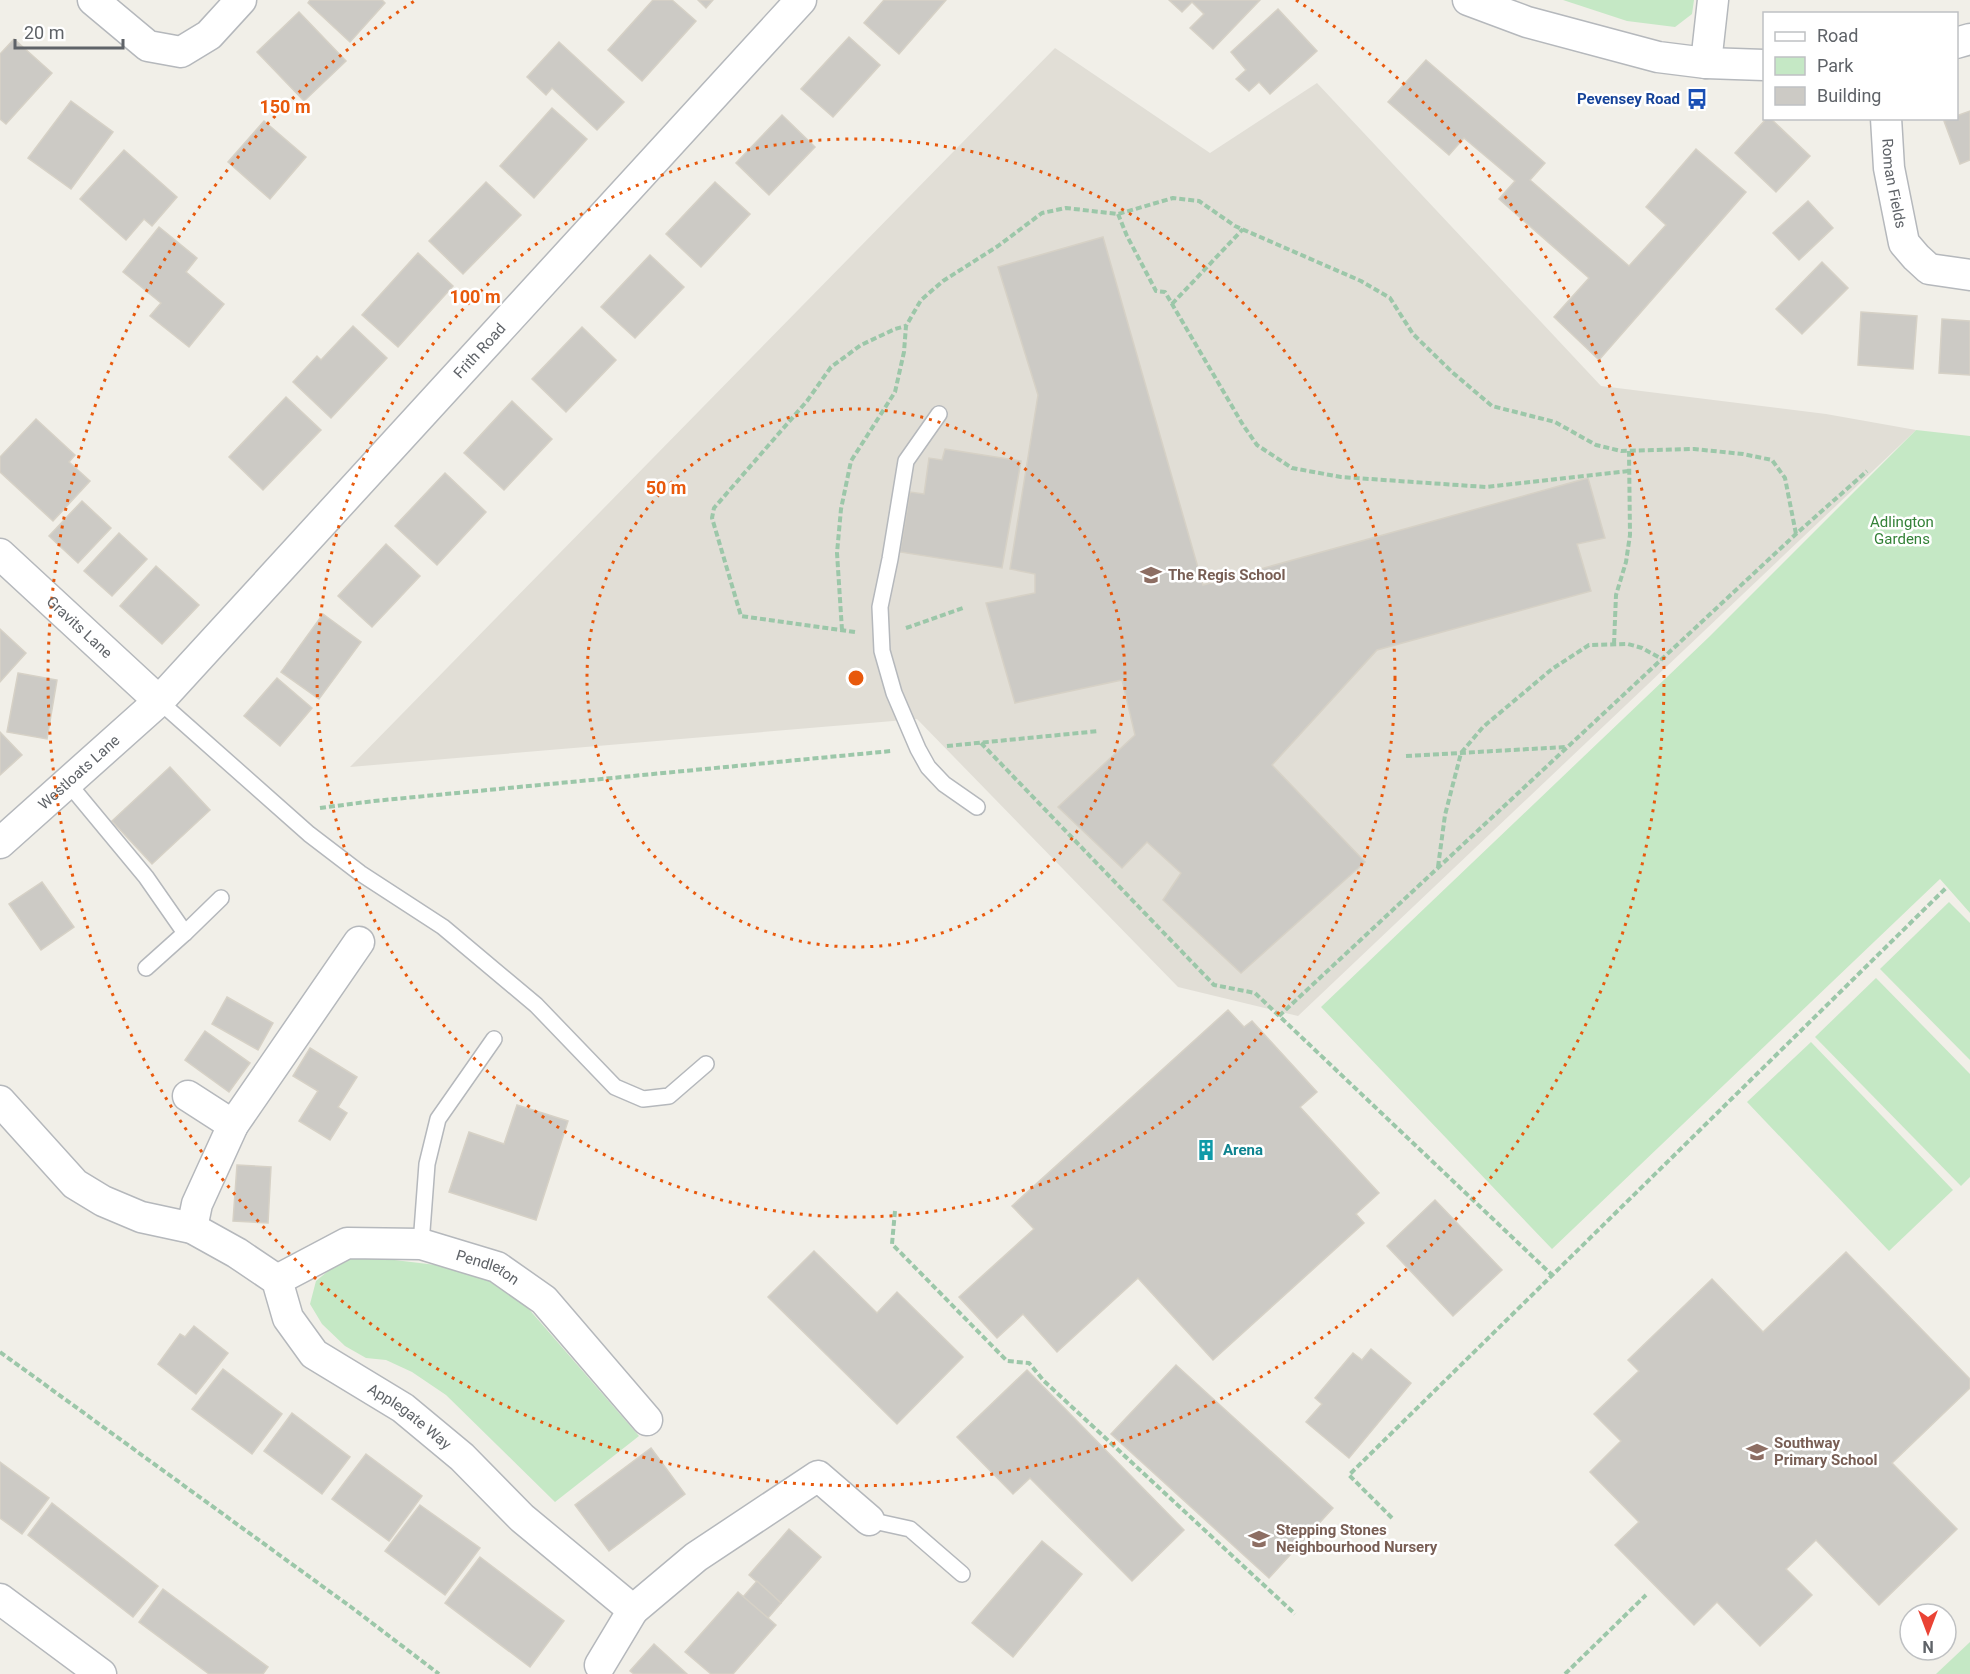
<svg xmlns="http://www.w3.org/2000/svg" width="1970" height="1674" viewBox="0 0 1970 1674" font-family="Roboto,sans-serif">
<style>
.education{fill:#e1ded6}
.green{fill:#c5e8c5}
.building{fill:#cccac5;stroke:#d6d1c6;stroke-width:1.5}
.lines{fill:none;stroke-linecap:round;stroke-linejoin:round}
.service-casing{stroke:#b5b8bc;stroke-width:18}
.minor-casing{stroke:#b5b8bc;stroke-width:33}
.path{stroke:#9cc7a9;stroke-width:4;stroke-dasharray:6 3;stroke-linecap:butt}
.service{stroke:#fff;stroke-width:15}
.minor{stroke:#fff;stroke-width:30}
.ring{fill:none;stroke:#e8590c;stroke-width:3;stroke-dasharray:3 6}
.labels{text-anchor:middle;stroke-width:5;stroke-linejoin:round;paint-order:stroke}
.transit-label{font-size:15px;font-weight:bold;fill:#164399;stroke:#fff;text-anchor:end}
.street-label{font-size:15px;fill:#5f6368;stroke:#fff}
.park-label{font-size:15px;fill:#348238;stroke:#fff}
.education-label{font-size:15px;font-weight:bold;fill:#785e54;stroke:#fff;text-anchor:start}
.culture-label{font-size:15px;font-weight:bold;fill:#0d838f;stroke:#fff;text-anchor:start}
.centre{fill:#e8590c;stroke:#fff;stroke-width:3}
.ring-label{font-size:18px;text-anchor:middle;font-weight:bold;fill:#e8590c;stroke:#fff;stroke-width:5;stroke-linejoin:round;paint-order:stroke}
</style>
<rect width="100%" height="100%" fill="#f1efe8"/>
<path class="education" d="M1055,48L1210,153L1317,83L1601,386L1826,414L1916,430L1298,1016L1178,987L917,719L350,767Z"/>
<g class="green">
<path d="M1563,0H1694L1692,14L1675,27L1627,21Z"/>
<path d="M1916,430L1970,436V913L1940,879L1552,1249L1321,1007L1709,637Z"/>
<path d="M1949,902L1970,923V1060L1880,969Z"/>
<path d="M1876,978L1970,1074V1177L1961,1186L1815,1037Z"/>
<path d="M1811,1042L1953,1190L1889,1251L1747,1102Z"/>
<path d="M351,1258H378L436,1265L477,1274L521,1300L639,1436L555,1502L446,1395L412,1372L386,1360L366,1358L345,1346L322,1324L310,1304L316,1281L328,1271Z"/>
<path d="M1970,1642V1674H1936Z"/>
</g>
<g class="building">
<path d="M310,0H382L385,3L350,42L308,3Z"/>
<path d="M653,0H672L696,21L642,81L608,50Z"/>
<path d="M698,0H713L706,8Z"/>
<path d="M884,0H946L899,54L864,23Z"/>
<path d="M1169,0H1260L1213,49L1190,28L1204,14L1192,2L1182,12Z"/>
<path d="M1278,9L1317,51L1270,94L1259,82L1249,91L1236,79L1246,70L1231,52Z"/>
<path d="M299,12L346,61L304,101L257,52Z"/>
<path d="M849,37L880,65L833,117L801,89Z"/>
<path d="M14,39L52,73L6,124L0,119V54Z"/>
<path d="M559,42L624,102L597,130L552,88L546,95L527,77Z"/>
<path d="M1426,60L1545,163L1530,180L1629,266L1666,225L1646,207L1696,149L1746,192L1599,360L1554,317L1589,278L1499,199L1515,181L1464,138L1449,155L1388,102Z"/>
<path d="M71,101L113,132L71,189L28,158Z"/>
<path d="M552,108L587,139L534,198L500,166Z"/>
<path d="M1970,111V160L1960,164L1944,121L1956,118V116Z"/>
<path d="M782,115L815,147L769,195L736,163Z"/>
<path d="M1767,118H1770L1810,156L1776,192L1735,153Z"/>
<path d="M264,121L306,157L270,199L228,162Z"/>
<path d="M124,150L177,197L152,226L144,219L126,240L80,199Z"/>
<path d="M486,182L521,215L463,274L429,241Z"/>
<path d="M715,182L750,214L701,267L666,234Z"/>
<path d="M1808,201L1833,228L1799,260L1773,233Z"/>
<path d="M159,227L197,258L186,272L224,304L189,347L150,316L161,303L123,272Z"/>
<path d="M1103,237L1203,585L1588,478L1605,538L1577,544L1591,591L1377,650L1272,765L1365,862L1241,973L1163,900L1181,873L1147,842L1122,868L1058,807L1135,735L1122,680L1015,703L986,603L1035,593V574L1010,569L1038,395L998,267Z"/>
<path d="M418,253L453,286L398,347L362,315Z"/>
<path d="M650,255L684,287L635,338L601,307Z"/>
<path d="M1822,262L1848,288L1802,334L1776,309Z"/>
<path d="M1861,312L1917,316L1913,369L1858,365Z"/>
<path d="M1942,319L1970,321V375L1939,373Z"/>
<path d="M353,326L387,358L331,418L293,382L317,356L321,360Z"/>
<path d="M582,327L616,360L566,412L532,379Z"/>
<path d="M286,397L321,430L263,490L229,457Z"/>
<path d="M512,401L552,439L504,490L464,453Z"/>
<path d="M36,419L75,455L69,462L90,481L53,521L0,472V457Z"/>
<path d="M945,449L1021,461L1002,568L900,552L910,492L924,494L929,458L942,460Z"/>
<path d="M445,473L486,512L437,565L395,526Z"/>
<path d="M82,501L111,528L78,563L49,536Z"/>
<path d="M119,533L147,559L112,596L84,571Z"/>
<path d="M386,544L420,576L372,627L338,596Z"/>
<path d="M156,566L199,605L162,644L120,606Z"/>
<path d="M323,614L361,642L319,699L281,672Z"/>
<path d="M0,629L26,653L0,682Z"/>
<path d="M18,673L57,680L47,739L7,732Z"/>
<path d="M277,678L312,708L280,746L244,716Z"/>
<path d="M0,732L22,755L0,775Z"/>
<path d="M170,767L210,810L152,864L112,821Z"/>
<path d="M42,882L74,927L41,950L9,904Z"/>
<path d="M227,997L273,1023L258,1050L212,1024Z"/>
<path d="M1228,1010L1244,1027L1252,1021L1317,1092L1300,1107L1379,1193L1356,1214L1364,1223L1213,1360L1138,1278L1057,1352L1023,1314L997,1338L959,1297L1034,1229L1012,1206Z"/>
<path d="M205,1031L250,1063L229,1092L185,1060Z"/>
<path d="M310,1048L357,1077L338,1107L347,1113L330,1140L299,1121L318,1091L293,1076Z"/>
<path d="M517,1105L568,1121L536,1220L449,1192L469,1132L504,1144Z"/>
<path d="M237,1165L271,1167L268,1223L233,1221Z"/>
<path d="M1435,1200L1502,1270L1453,1316L1387,1246Z"/>
<path d="M814,1251L877,1313L897,1292L963,1357L897,1424L768,1297Z"/>
<path d="M1846,1252L1970,1379V1388L1892,1463L1957,1529L1879,1605L1816,1540L1786,1569L1812,1595L1760,1646L1717,1602L1694,1625L1615,1545L1639,1522L1590,1472L1621,1441L1594,1414L1639,1371L1628,1360L1712,1279L1763,1332Z"/>
<path d="M194,1326L228,1353L196,1394L158,1364L180,1334L185,1337Z"/>
<path d="M1371,1349L1411,1383L1349,1458L1306,1422L1322,1404L1315,1398L1353,1353L1362,1360Z"/>
<path d="M1176,1365L1333,1508L1269,1578L1111,1434Z"/>
<path d="M223,1369L282,1414L252,1454L192,1409Z"/>
<path d="M1027,1370L1184,1530L1132,1581L1030,1478L1013,1494L957,1437Z"/>
<path d="M292,1413L350,1457L322,1494L264,1451Z"/>
<path d="M651,1448L685,1494L609,1551L575,1505Z"/>
<path d="M366,1454L422,1496L389,1541L332,1499Z"/>
<path d="M0,1462L49,1498L22,1534L0,1518Z"/>
<path d="M52,1503L158,1586L133,1617L28,1535Z"/>
<path d="M420,1505L480,1548L445,1595L385,1551Z"/>
<path d="M789,1529L821,1557L781,1603L749,1575Z"/>
<path d="M1042,1541L1082,1574L1013,1657L972,1623Z"/>
<path d="M480,1557L564,1621L530,1667L445,1603Z"/>
<path d="M757,1581L781,1603L768,1618L743,1597Z"/>
<path d="M163,1589L268,1667L263,1674H209L139,1622Z"/>
<path d="M738,1592L776,1625L733,1674H711L685,1652Z"/>
<path d="M654,1644L687,1674H634L630,1671Z"/>
</g>
<g class="lines">
<defs>
<g id="service">
<path d="M939,414L906,461L890,559L880,607L882,651L894,693L918,749L928,767L944,784L977,807"/>
<path d="M159,701L309,834L360,873L443,927L536,1005L615,1087L643,1099L669,1096L706,1064"/>
<path d="M68,783L146,877L185,933L221,898"/>
<path d="M146,968L185,933"/>
<path d="M421,1244L427,1164L438,1119L494,1039"/>
<path d="M869,1520L910,1529L962,1574"/>
</g>
<g id="minor">
<path d="M93,0L148,46L181,52L209,35L241,0"/>
<path d="M1468,0L1527,22L1658,57L1706,63L1764,65"/>
<path d="M1956,43L1970,39"/>
<path d="M1706,63L1713,0"/>
<path id="s1" d="M1886,118L1889,168L1904,243L1916,257L1929,269L1970,275"/>
<path id="s2" d="M0,554L159,701"/>
<path id="s3" d="M0,843L159,701L801,0"/>
<path d="M188,1096L233,1125"/>
<path id="s4" d="M0,1101L75,1184L103,1201L141,1217L192,1228L237,1253L277,1280L288,1318L314,1354L403,1408L462,1457L522,1518L633,1610L696,1557L818,1476L869,1520"/>
<path d="M192,1228L197,1204L233,1125L359,942"/>
<path id="s5" d="M277,1280L347,1243L421,1244L497,1267L544,1300L647,1420"/>
<path d="M0,1599L101,1674"/>
<path d="M600,1665L633,1610"/>
</g>
</defs>
<use href="#service" class="service-casing"/>
<use href="#minor" class="minor-casing"/>
<g class="path">
<path d="M1118,214L1127,236L1156,291L1165,292L1243,425L1257,445L1292,468L1341,477L1486,487L1629,471"/>
<path d="M1172,304L1243,229"/>
<path d="M906,628L963,608"/>
<path d="M842,630L837,553L841,509L851,461L895,392L904,352L906,326L921,300L943,281L998,246L1042,213L1066,208L1118,214L1173,198L1199,201L1235,226L1361,281L1390,298L1413,334L1452,372L1492,406L1555,422L1596,445L1621,451L1694,449L1743,454L1772,460L1785,478L1796,534"/>
<path d="M855,632L741,616L712,518L714,508L807,401L831,367L861,345L895,329L906,326"/>
<path d="M1614,644L1616,595L1626,562L1630,535L1629,451"/>
<path d="M981,743L1214,985L1255,993L1552,1275"/>
<path d="M947,746L1099,731"/>
<path d="M1406,756L1566,747"/>
<path d="M320,808L374,801L891,751"/>
<path d="M1438,867L1445,815L1461,753L1483,727L1552,669L1589,645L1628,644L1642,648L1662,659"/>
<path d="M1279,1016L1796,534L1867,471"/>
<path d="M895,1211L892,1244L1007,1361L1029,1363L1044,1381L1295,1614"/>
<path d="M0,1352L351,1607L439,1674"/>
<path d="M1392,1518L1349,1475L1946,888"/>
<path d="M1565,1674L1646,1595"/>
</g>
<use href="#service" class="service"/>
<use href="#minor" class="minor"/>
</g>
<g class="ring">
<circle cx="856" cy="678" r="269"/>
<circle cx="856" cy="678" r="539"/>
<path d="M1296 0A808 808 0 1 1 416 0"/>
</g>
<defs>
<symbol id="bus-bare" viewBox="-9 -9 18 18"><path d="M-5-6H5V4H4V6H2V4H-2V6H-4V4H-5ZM-3.5-4V0h7V-4ZM-3.5 1.2v1.5H-2V1.2ZM2 1.2v1.5H3.5V1.2Z" fill="#1a4fb4" stroke="#fff" stroke-width="2.5" paint-order="stroke"/></symbol>
<symbol id="school-bare" viewBox="-9 -9 18 18"><path d="M0-5L7-2L0 1L-7-2ZM-4 1L0 2.5L4 1V4Q0 6-4 4Z" fill="#8d6e63" stroke="#fff" stroke-width="2.5" paint-order="stroke"/></symbol>
<symbol id="building-bare" viewBox="-9 -9 18 18"><path d="M-4-6H4V6H1V3H-1V6H-4ZM-2.5-4.3h1.7v1.8h-1.7ZM.8-4.3h1.7v1.8H.8ZM-2.5-1h1.7V.8h-1.7ZM.8-1h1.7V.8H.8Z" fill="#0f9aa8" stroke="#fff" stroke-width="2.5" paint-order="stroke"/></symbol>
</defs>
<g fill-rule="evenodd">
<use href="#bus-bare" x="1682" y="84" width="30" height="30"/>
<use href="#school-bare" x="1136" y="560" width="30" height="30"/>
<use href="#building-bare" x="1191" y="1135" width="30" height="30"/>
<use href="#school-bare" x="1742" y="1437" width="30" height="30"/>
<use href="#school-bare" x="1244" y="1524" width="30" height="30"/>
</g>
<g class="labels">
<g class="transit-label">
<text x="1680" y="104">Pevensey Road</text>
</g>
<g class="street-label">
<text dy="5" stroke="none"><textPath href="#s1" startOffset="66">Roman Fields</textPath></text>
<text dy="5" stroke="none"><textPath href="#s3" startOffset="688">Frith Road</textPath></text>
<text dy="5" stroke="none"><textPath href="#s2" startOffset="108">Gravits Lane</textPath></text>
<text dy="5" stroke="none"><textPath href="#s3" startOffset="106">Westloats Lane</textPath></text>
<text dy="5" stroke="none"><textPath href="#s5" startOffset="224">Pendleton</textPath></text>
<text dy="5" stroke="none"><textPath href="#s4" startOffset="536">Applegate Way</textPath></text>
</g>
<g class="park-label">
<text x="1902" y="527">Adlington<tspan x="1902" dy="17">Gardens</tspan></text>
</g>
<g class="education-label">
<text x="1168" y="580">The Regis School</text>
<text x="1774" y="1448">Southway<tspan x="1774" dy="17">Primary School</tspan></text>
<text x="1276" y="1535">Stepping Stones<tspan x="1276" dy="17">Neighbourhood Nursery</tspan></text>
</g>
<g class="culture-label">
<text x="1223" y="1155">Arena</text>
</g>
</g>
<circle cx="856" cy="678" r="9" class="centre"/>
<g class="ring-label">
<text x="285" y="113">150 m</text>
<text x="475" y="303">100 m</text>
<text x="666" y="494">50 m</text>
</g>
<rect x="1763" y="12" width="195" height="108" fill="#ffffff" stroke="#bfc1c3" stroke-width="1.5"/>
<rect x="1775" y="32" width="30" height="9" fill="#ffffff" stroke="#bfc1c3" stroke-width="1.5"/>
<text x="1817" y="42" font-size="18" fill="#5f6368">Road</text>
<rect x="1775" y="57" width="30" height="18" fill="#c5e8c5" stroke="#bfc1c3" stroke-width="1.5"/>
<text x="1817" y="72" font-size="18" fill="#5f6368">Park</text>
<rect x="1775" y="87" width="30" height="18" fill="#cccac5" stroke="#bfc1c3" stroke-width="1.5"/>
<text x="1817" y="102" font-size="18" fill="#5f6368">Building</text>
<g transform="translate(1928 1632) rotate(180)"><circle r="28" fill="#ffffff" stroke="#bfc1c3" stroke-width="1.5"/>
<path d="M0-4.5L10 22L0 15L-10 22Z" fill="#ea4335"/>
<text y="-9" font-size="16" font-weight="bold" text-anchor="middle" fill="#5f6368">N</text>
</g>
<path d="M15 39v9h108v-9" fill="none" stroke="#5f6368" stroke-width="3"/>
<text x="24" y="39" font-size="18" fill="#5f6368" stroke="#ffffff" stroke-width="4.5" paint-order="stroke">20 m</text>
</svg>
